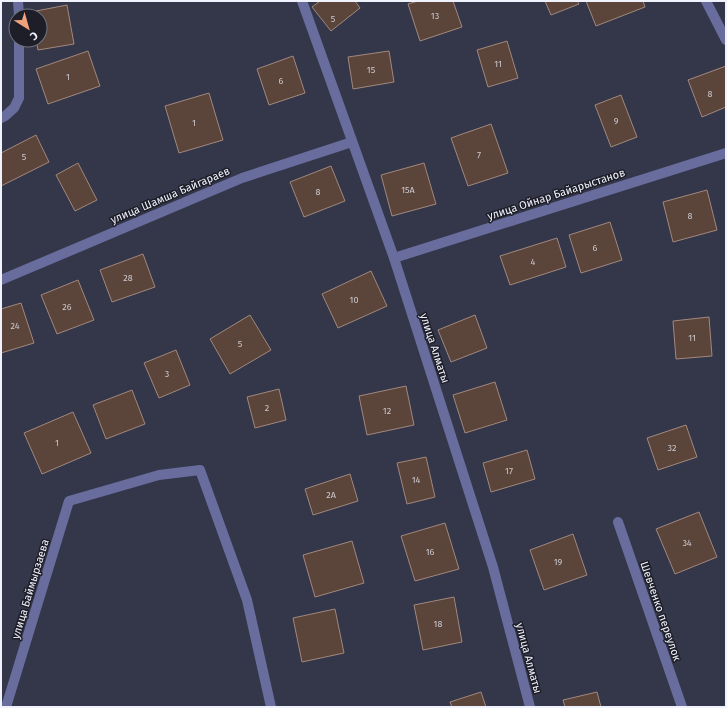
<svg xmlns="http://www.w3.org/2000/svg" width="727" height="708" font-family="'Fira Sans',sans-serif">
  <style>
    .building { fill: #5b453b; stroke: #a1887d }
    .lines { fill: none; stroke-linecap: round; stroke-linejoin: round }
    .minor { stroke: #686d9d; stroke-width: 10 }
    .labels { text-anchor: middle; stroke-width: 3; stroke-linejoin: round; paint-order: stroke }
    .number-label { font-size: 9px; fill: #cbc7cd }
    .street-label { font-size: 11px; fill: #f0f2fe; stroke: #1d1e27 }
  </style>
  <rect width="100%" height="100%" fill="#34364a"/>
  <g class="building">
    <path d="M320,1H355L360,8L331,31L312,7Z"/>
    <path d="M418,1H453L462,27L420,41L408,4Z"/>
    <path d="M545,1H577L579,4L551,15Z"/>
    <path d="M586,1H643L645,7L596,26Z"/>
    <path d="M67,5L74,44L38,50L36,40H40V16H32L31,12Z"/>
    <path d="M507,41L518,78L488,87L477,50Z"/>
    <path d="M88,51L100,86L48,104L36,69Z"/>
    <path d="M389,51L394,82L353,89L348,57Z"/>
    <path d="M293,56L305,93L269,105L257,69Z"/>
    <path d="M726,66V107L702,117L688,80Z"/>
    <path d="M209,93L223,140L179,153L165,106Z"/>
    <path d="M621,95L637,137L611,147L595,105Z"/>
    <path d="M491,124L508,173L468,186L451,138Z"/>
    <path d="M36,135L49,162L1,186V153Z"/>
    <path d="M78,163L97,200L75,211L56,175Z"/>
    <path d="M424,163L436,204L392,216L381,175Z"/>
    <path d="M331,166L345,201L304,217L290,182Z"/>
    <path d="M707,190L717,230L673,242L663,202Z"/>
    <path d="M610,222L622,260L581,273L569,235Z"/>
    <path d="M557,238L566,267L510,285L500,256Z"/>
    <path d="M143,254L155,287L112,302L100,270Z"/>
    <path d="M371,271L387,306L338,328L322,294Z"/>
    <path d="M78,280L94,320L57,334L41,295Z"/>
    <path d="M21,303L34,343L1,353V309Z"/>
    <path d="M250,315L271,350L230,374L210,339Z"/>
    <path d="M475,315L487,348L451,362L438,330Z"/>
    <path d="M709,317L712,356L676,359L673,321Z"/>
    <path d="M176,350L190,385L159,398L144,363Z"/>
    <path d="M495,382L507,420L465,433L453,395Z"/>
    <path d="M406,386L414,425L367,435L359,396Z"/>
    <path d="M279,389L286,420L255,428L247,397Z"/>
    <path d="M132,390L145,424L106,439L93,405Z"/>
    <path d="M73,412L91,453L42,474L24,433Z"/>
    <path d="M686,425L697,457L658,470L647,438Z"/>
    <path d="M527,450L535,479L491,492L483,463Z"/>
    <path d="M426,457L435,497L407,504L397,463Z"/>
    <path d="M350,474L358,501L313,515L305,489Z"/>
    <path d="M699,512L717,557L675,574L656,529Z"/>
    <path d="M445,523L459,569L415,581L401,536Z"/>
    <path d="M573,534L587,575L544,590L530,550Z"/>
    <path d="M352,541L364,583L315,597L303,555Z"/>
    <path d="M454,597L462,642L423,650L414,605Z"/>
    <path d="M335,609L344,653L302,662L293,618Z"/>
    <path d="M481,692L486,707H452L450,702Z"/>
    <path d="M597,692L601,707H565L563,700Z"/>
  </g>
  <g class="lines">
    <g class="minor">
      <path d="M18,1L19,16"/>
      <path d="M302,1L394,258L493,567L530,707"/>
      <path d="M706,1L726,40"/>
      <path d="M1,118L5,116L14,108L19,98V40"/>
      <path d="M394,258L726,153"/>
      <path d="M1,280L242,178L352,142"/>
      <path d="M618,522L682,707"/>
      <path d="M6,707L69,501L159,475L200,470L247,600L271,707"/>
    </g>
  </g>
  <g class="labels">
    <g class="number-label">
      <text x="435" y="19">13</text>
      <text x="333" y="22">5</text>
      <text x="498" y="67">11</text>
      <text x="371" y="73">15</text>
      <text x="68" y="80">1</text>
      <text x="281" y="84">6</text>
      <text x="710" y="97">8</text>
      <text x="616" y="124">9</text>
      <text x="194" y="126">1</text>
      <text x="479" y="158">7</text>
      <text x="24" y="160">5</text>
      <text x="408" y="193">15А</text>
      <text x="318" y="195">8</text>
      <text x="690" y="219">8</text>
      <text x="595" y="251">6</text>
      <text x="533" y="265">4</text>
      <text x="128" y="281">28</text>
      <text x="354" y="303">10</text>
      <text x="67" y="310">26</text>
      <text x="15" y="329">24</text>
      <text x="692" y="341">11</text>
      <text x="240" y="347">5</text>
      <text x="167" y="377">3</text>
      <text x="267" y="411">2</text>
      <text x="387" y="414">12</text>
      <text x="57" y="446">1</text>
      <text x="672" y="451">32</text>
      <text x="509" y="474">17</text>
      <text x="416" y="483">14</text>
      <text x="331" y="498">2А</text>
      <text x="687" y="546">34</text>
      <text x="430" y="555">16</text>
      <text x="558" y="565">19</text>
      <text x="438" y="627">18</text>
    </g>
    <g class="street-label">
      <text transform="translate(556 194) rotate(-18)" y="4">улица Ойнар Байарыстанов</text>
      <text transform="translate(170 195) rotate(-23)" y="4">улица Шамша Байгараев</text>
      <text transform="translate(435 348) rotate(72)" y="4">улица Алматы</text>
      <text transform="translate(30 589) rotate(-73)" y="4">улица Баймырзаева</text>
      <text transform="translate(661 611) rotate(71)" y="4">Шевченко переулок</text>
      <text transform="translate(529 658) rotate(75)" y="4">улица Алматы</text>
    </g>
  </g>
  <rect width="727" height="708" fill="none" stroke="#f0f2fe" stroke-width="4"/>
  <g transform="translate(28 28) rotate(143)"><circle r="19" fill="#1d1e27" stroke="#71737d"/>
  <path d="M0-3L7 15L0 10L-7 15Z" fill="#f1a17b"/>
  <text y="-6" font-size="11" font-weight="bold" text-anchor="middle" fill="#f0f2fe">С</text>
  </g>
</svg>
